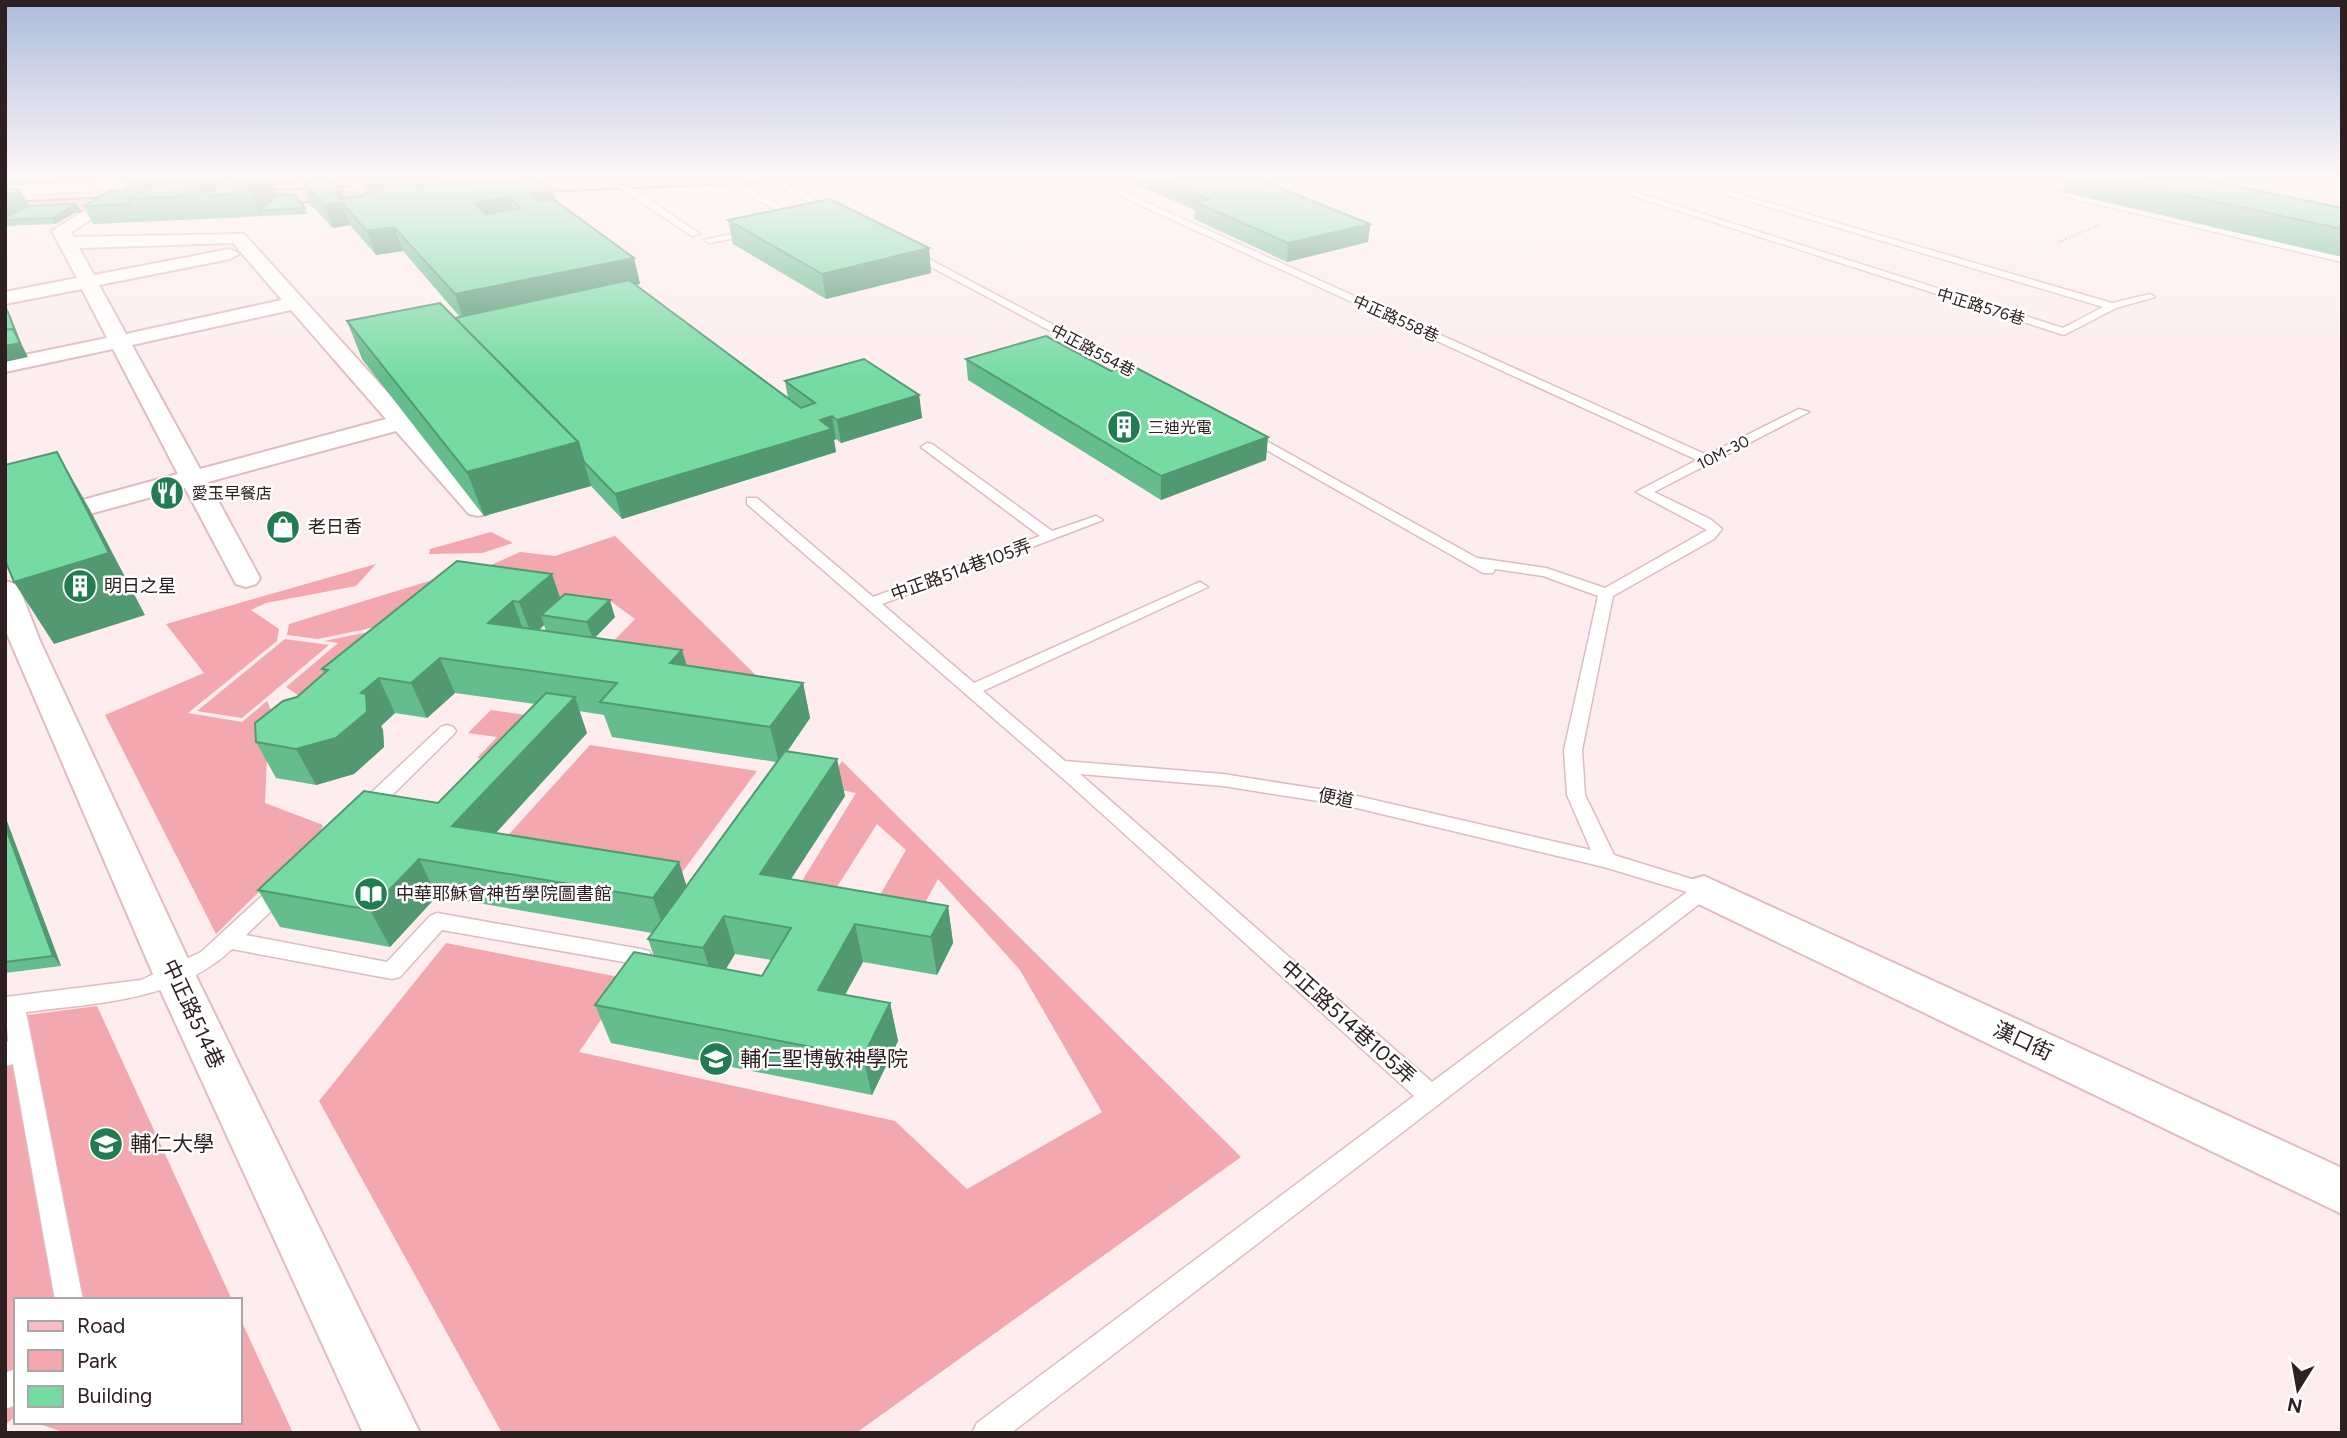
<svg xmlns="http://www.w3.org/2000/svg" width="2347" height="1438" font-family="Figtree,'Noto Sans TC',sans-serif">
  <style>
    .green { fill: #f3a7af }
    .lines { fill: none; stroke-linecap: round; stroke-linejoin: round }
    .service-casing { stroke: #e0bbbf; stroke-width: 3 }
    .minor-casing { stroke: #e0bbbf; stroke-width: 4 }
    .primary-casing { stroke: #af6871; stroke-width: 4 }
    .path { stroke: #a59596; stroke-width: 2.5; stroke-dasharray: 1 2.5; stroke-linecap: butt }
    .service { fill: #fff; fill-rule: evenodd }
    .minor { fill: #fff; fill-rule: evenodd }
    .primary { fill: #f9bcc4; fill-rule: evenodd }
    .wall { fill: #65bc8c; fill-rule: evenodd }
    .shaded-wall { fill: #529972 }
    .building { fill: #75dba3; stroke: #529972; stroke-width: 2; fill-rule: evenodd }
    .labels { text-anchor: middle; stroke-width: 5; stroke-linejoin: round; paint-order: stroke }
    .far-street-label { font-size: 16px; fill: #2e2021; stroke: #fff }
    .far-poi-label { font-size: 16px; fill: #2e2021; stroke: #fff; text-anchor: start }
    .poi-label { font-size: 18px; fill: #2e2021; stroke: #fff; text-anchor: start }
    .street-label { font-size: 18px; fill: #2e2021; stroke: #fff }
    .near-street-label { font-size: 21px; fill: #2e2021; stroke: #fff }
    .near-poi-label { font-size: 21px; fill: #2e2021; stroke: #fff; text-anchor: start }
  </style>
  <rect width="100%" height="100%" fill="#fdedee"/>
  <g class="green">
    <path d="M491,532L513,543L482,553L429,554L430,549Z"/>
    <path d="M615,536L791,710L590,665L635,619L609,600L569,603L491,565L520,552L555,556Z"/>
    <path d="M376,564L356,586L266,603L251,610L279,629L277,641L188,713L242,722L267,701L285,743L267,759L265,803L323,825L309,857L266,885L216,934L105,715L204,673L166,624Z"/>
    <path d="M452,574L405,621L318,639L287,635L289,624Z"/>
    <path d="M398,626L305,700L286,687L338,643L324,641Z"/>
    <path d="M285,639L329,645L242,718L197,711Z"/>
    <path d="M491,710L559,720L517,764L477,758L497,737L468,733Z"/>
    <path d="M590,745L757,771L672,886L490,855Z"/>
    <path d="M842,761L1241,1157L856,1433H502L319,1101L446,943L629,979L579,1052L895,1121L967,1189L1102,1112L1020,970L938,879L910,930L865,921L906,850L877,824L823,909L789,902L856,793L826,787Z"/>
    <path d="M97,1006L232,1300H16V1416L5,1425V1018Z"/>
    <path d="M240,1318L293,1433H65L34,1422H240Z"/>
  </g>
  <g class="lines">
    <g class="service-casing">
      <g id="service">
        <path d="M364,177H373L360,189H354V185Z"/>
        <path d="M731,177L802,219L803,221L796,223L723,178Z"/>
        <path d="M763,177H773L839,213L832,215Z"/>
        <path d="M1079,177H1090L1707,455L1799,409L1809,412L1654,492L1710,519L1722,529L1714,539L1613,596L1582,750L1585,795L1614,855L1711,885L1714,890L1711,895L1011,1433H972L977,1423L1414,1096L1068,783L747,504V498H757L873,597L1040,536L921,447L927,443L932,444L1052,531L1096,516L1103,520L882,604L974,683L1195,584L1200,582L1208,587L983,691L1065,761L1223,774L1344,793L1591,850L1567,795L1564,750L1598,596L1543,576L1495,569L1493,573H1483L1242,436L1248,432L1252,433L1477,558L1546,568L1605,588L1707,530L1636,492L1697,460ZM1080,774L1223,786L1344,805L1604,867L1687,892L1432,1082Z"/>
        <path d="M1574,177H1586L2063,328L2103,307L1668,177H1680L2112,303L2150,294L2155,297L2116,308L2064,335Z"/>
        <path d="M1981,177H1995L2342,256V262Z"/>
        <path d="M617,179L620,180L700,234L692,236L614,184Z"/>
        <path d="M754,229L757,230V234L709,243L704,240Z"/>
        <path d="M910,249L1148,375L1150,377L1140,379L907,254L905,252Z"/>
        <path d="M447,725L453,727L456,731L453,735L371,816H357L354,811L357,806L441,727Z"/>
        <path d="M283,881L290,883L293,888L290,893L246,935L387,962L430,916L437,913L641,949L649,951L652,957L649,963L641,965L442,930L400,977L392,979L232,949C178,1001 97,1003 26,1012L83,1300H55L13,1064L5,1066V1044L8,1041L5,997L141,980L201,952L276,883Z"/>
        <path d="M16,1369V1405L5,1409V1373Z"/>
      </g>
    </g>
    <g class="minor-casing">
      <g id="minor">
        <path d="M131,177H182L174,182L91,191L5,196V186Z"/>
        <path d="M101,200L107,201L109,205L107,209L71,232L73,237L244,234L487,502L491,508L487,514L478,516L469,514L396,431L208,482L260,578L256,584L246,587L236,584L185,488L5,537V521L178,474L113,349L5,372V359L107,338L82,289L5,304V292L77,278L52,231ZM233,243L282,300L126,334L99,285L230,259L239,254L230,249L94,275L79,248ZM291,310L386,419L200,469L132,345Z"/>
        <path d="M5,581L15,584L20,590L40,641L195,974L420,1433H363L153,974L10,641L5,629Z"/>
        <path d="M1704,876L2342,1168V1214L1690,900L1685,890L1690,880Z"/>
      </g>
    </g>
    <g class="primary-casing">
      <g id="primary">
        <path d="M488,177H529L533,180L765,177L756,182L497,193L488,188L428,190L419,196L242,204L233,198L242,192L383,186L392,180Z"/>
        <path d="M136,197L143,199L146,203L143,207L5,215V203Z"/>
      </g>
    </g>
    <g class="path">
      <path d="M814,178L839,177"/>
      <path d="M2059,242L2101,224"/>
    </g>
    <use href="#service" class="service"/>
    <use href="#minor" class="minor"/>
    <use href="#primary" class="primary"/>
  </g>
  <g class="wall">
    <path d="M5,177H98L89,182L5,186Z"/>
    <path d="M121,177H302L292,185L274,186L278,195L305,208L308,214L93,224L84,206L127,190Z"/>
    <path d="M304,177H423L421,179L333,183L342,191L344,198L553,189L557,202L634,258L640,284L635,285L788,398L785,381L919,395L922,418L841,443L836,439L834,440L836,452L622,519L591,486L484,516L362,359L347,321L455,318L460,317L403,251L376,255L350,225L333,228L311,205L302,182L305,181Z"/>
    <path d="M1118,177H1253L1370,224L1368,242L1287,262L1194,219L1195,210Z"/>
    <path d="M2068,177H2193L2342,208V257L2062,192Z"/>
    <path d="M5,189H20L28,206L80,210L55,224L5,226Z"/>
    <path d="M728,220L929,248L931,273L826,299L733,244Z"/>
    <path d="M966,359L1111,371L1266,460L1161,500L968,380Z"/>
    <path d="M552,574L560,598L615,617L594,638L682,650L687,666L803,683L810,718L787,752L845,796L791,879L948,906L953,943L937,975L863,962L845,995L890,1003L898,1041L872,1095L611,1043L595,1005L654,956L648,939L652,933L437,896L390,947L280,927L258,890L438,803L535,704L455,693L427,718L395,713L381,726L383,730L384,747L354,774L316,785L276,778L256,742L297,697L324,674L322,669ZM544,625L546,631L539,630ZM579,711L604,715L612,737L776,762L686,886L679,862L496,833L587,733ZM735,954L772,960L762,976L726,969Z"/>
    <path d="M5,816L61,966L5,973Z"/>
  </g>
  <g class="shaded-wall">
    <path d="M87,177H98L89,182Z"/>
    <path d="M150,177H167L157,191Z"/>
    <path d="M205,177H224L231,194L204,196L214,219L200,186Z"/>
    <path d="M258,177H270L280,201L259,211L262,217L248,184Z"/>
    <path d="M289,177H302L292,185Z"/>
    <path d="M20,189L32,212L5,220V194Z"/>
    <path d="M553,189L560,212L537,218L531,194Z"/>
    <path d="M342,191L349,211L341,202L350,225L333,228L324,205L335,192Z"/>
    <path d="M509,197L516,220L483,226L475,203Z"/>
    <path d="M77,204L80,210L55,224L52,218Z"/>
    <path d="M1370,224L1368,242L1287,262L1288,243Z"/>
    <path d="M394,227L403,251L376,255L367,231Z"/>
    <path d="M929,248L931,273L826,299L822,274Z"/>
    <path d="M634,258L640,284L464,321L455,294Z"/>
    <path d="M5,306L11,317L21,343L28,357L5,362Z"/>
    <path d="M919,395L922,418L841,443L837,420Z"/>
    <path d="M832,416L836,439L834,440L836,452L622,519L615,494Z"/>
    <path d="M1268,437L1266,460L1161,500V476Z"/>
    <path d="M578,442L591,486L484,516L467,472Z"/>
    <path d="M57,452L90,510L145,615L54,644L14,582Z"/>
    <path d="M552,574L563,607L541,615L544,625L532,636L519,602Z"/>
    <path d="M610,600L615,617L593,640L587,622Z"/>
    <path d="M513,601L525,635L488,623Z"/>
    <path d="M682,650L692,685L670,663Z"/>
    <path d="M440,658L455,693L427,718L411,683Z"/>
    <path d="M379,678L395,713L381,726L383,730L384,747L354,774L316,785L296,749Z"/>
    <path d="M803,683L810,718L779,763L770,727Z"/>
    <path d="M575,697L587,733L469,862L452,826Z"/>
    <path d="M837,759L845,796L770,911L760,874Z"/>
    <path d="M5,816L61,966L53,956L5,826Z"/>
    <path d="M419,859L437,896L390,947L370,910Z"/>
    <path d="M679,862L691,900L666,935L653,898Z"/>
    <path d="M948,906L953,943L937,975L931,937Z"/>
    <path d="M724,916L735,954L715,986L703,948Z"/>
    <path d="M855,924L863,962L827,1027L818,990Z"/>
    <path d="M890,1003L898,1041L872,1095L863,1057Z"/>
  </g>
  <g class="building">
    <path d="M5,177H82L5,180Z"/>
    <path d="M166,177H184L182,178L184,182L156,183Z"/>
    <path d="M200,177H214L200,186L185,187Z"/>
    <path d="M242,177H258L248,184L231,185Z"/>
    <path d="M1157,177H1253L1370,224L1288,243L1195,202L1209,199Z"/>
    <path d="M2103,177H2193L2342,208V229Z"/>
    <path d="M328,178L342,191L335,192L339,199L365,195L373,187L541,180L553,189L531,194L540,201L553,199L634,258L455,294L394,227L367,231L341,202L324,205L302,182ZM509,197L521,208L486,214L475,203Z"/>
    <path d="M226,180H238L231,185L235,194L204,196Z"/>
    <path d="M192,182L185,187L189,196L128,199L152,184Z"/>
    <path d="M5,189H20L5,196Z"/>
    <path d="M143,189L128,199L131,204L84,206L109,191Z"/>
    <path d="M278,195H294L305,208L259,211Z"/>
    <path d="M830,199L929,248L822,274L728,220Z"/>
    <path d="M77,204L52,218L5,220V218L28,206Z"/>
    <path d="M629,280L801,408L815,403L785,381L864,359L919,395L837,420L832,416L820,420L832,429L615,494L584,462L578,442L455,318Z"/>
    <path d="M440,303L578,442L467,472L347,321Z"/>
    <path d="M5,310H7L17,336L13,329L5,330Z"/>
    <path d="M13,329L20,343L5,346V330Z"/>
    <path d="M1046,336L1111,371L1131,365L1268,437L1161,476L966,359Z"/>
    <path d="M57,452L109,553L14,582L5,560V465Z"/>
    <path d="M457,561L552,574L519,602L513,601L488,623L682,650L670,663L803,683L770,727L600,702L617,683L440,658L411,683L379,678L361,693L366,694L367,712L336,738L296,749L256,742L255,723L283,701L297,697L328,670L322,669Z"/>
    <path d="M565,594L610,600L587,622L541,615Z"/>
    <path d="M546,693L575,697L452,826L679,862L653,898L419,859L370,910L258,890L364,791L438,803Z"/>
    <path d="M785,751L837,759L760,874L948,906L931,937L855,924L818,990L890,1003L863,1057L595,1005L634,952L762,976L791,928L724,916L703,948L648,939Z"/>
    <path d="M5,826L53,956L5,962Z"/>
  </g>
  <linearGradient id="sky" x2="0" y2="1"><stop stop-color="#acbcdc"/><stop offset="0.47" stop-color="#fef7f7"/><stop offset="1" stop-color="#fef7f7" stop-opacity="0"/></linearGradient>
  <rect width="2347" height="378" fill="url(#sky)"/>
  <defs>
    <g id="building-disc" transform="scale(1.75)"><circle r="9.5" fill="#227c52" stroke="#fff"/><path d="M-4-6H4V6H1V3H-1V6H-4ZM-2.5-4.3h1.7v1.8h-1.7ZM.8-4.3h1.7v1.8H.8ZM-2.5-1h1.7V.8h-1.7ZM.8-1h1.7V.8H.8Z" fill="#fff"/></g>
    <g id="restaurant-disc" transform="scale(1.75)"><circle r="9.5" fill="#227c52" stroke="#fff"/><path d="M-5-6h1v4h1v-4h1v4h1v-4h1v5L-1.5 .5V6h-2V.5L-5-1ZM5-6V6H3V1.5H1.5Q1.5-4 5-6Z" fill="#fff"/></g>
    <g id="shop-disc" transform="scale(1.75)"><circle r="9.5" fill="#227c52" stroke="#fff"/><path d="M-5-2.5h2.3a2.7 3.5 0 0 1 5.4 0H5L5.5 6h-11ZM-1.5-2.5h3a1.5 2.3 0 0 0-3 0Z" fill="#fff"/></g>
    <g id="library-disc" transform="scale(1.75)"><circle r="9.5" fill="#227c52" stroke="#fff"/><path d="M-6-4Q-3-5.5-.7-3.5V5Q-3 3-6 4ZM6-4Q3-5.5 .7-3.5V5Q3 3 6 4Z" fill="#fff"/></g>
    <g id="university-disc" transform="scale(1.75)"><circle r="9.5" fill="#227c52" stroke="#fff"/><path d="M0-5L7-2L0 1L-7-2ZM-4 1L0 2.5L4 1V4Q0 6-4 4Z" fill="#fff"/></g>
  </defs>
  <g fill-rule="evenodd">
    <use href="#building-disc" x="1124" y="427"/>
    <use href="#restaurant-disc" x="167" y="493"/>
    <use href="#shop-disc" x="283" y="527"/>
    <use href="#building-disc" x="80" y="586"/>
    <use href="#library-disc" x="371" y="894"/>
    <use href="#university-disc" x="716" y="1059"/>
    <use href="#university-disc" x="106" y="1144"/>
  </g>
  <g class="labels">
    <g class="far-street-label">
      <text transform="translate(1981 306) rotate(17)" y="6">中正路576巷</text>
      <text transform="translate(1396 318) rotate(24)" y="6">中正路558巷</text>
      <text transform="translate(1093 350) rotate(28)" y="6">中正路554巷</text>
      <text transform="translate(1723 452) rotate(-27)" y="6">10M-30</text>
    </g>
    <g class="far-poi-label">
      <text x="1148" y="433">三迪光電</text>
      <text x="192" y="499">愛玉早餐店</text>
    </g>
    <g class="poi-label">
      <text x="308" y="533">老日香</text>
      <text x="104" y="592">明日之星</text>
      <text x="396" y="900">中華耶穌會神哲學院圖書館</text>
    </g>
    <g class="street-label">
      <text transform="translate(961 570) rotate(-20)" y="6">中正路514巷105弄</text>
      <text transform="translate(1336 798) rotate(11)" y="6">便道</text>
    </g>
    <g class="near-street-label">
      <text transform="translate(193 1014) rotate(65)" y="7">中正路514巷</text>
      <text transform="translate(1348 1022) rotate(42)" y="7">中正路514巷105弄</text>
      <text transform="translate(2023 1041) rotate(25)" y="7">漢口街</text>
    </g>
    <g class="near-poi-label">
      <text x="740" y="1066">輔仁聖博敏神學院</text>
      <text x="130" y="1151">輔仁大學</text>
    </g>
  </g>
  <rect width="2347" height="1438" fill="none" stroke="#2e2021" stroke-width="14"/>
  <rect x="14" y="1298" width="228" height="126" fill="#ffffff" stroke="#aba6a6" stroke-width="2"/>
  <rect x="28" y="1321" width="35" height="10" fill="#f9bcc4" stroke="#aba6a6" stroke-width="2"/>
  <text x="77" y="1333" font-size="21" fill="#2e2021">Road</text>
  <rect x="28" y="1350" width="35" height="21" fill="#f3a7af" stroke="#aba6a6" stroke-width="2"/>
  <text x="77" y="1368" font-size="21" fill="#2e2021">Park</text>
  <rect x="28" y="1386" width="35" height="21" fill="#75dba3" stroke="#aba6a6" stroke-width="2"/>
  <text x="77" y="1403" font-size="21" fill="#2e2021">Building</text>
  <g transform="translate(2298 1389) rotate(191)" stroke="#ffffff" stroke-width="5" paint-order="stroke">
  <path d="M0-5L12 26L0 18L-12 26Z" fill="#2e2021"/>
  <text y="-10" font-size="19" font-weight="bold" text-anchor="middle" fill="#2e2021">N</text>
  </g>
</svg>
